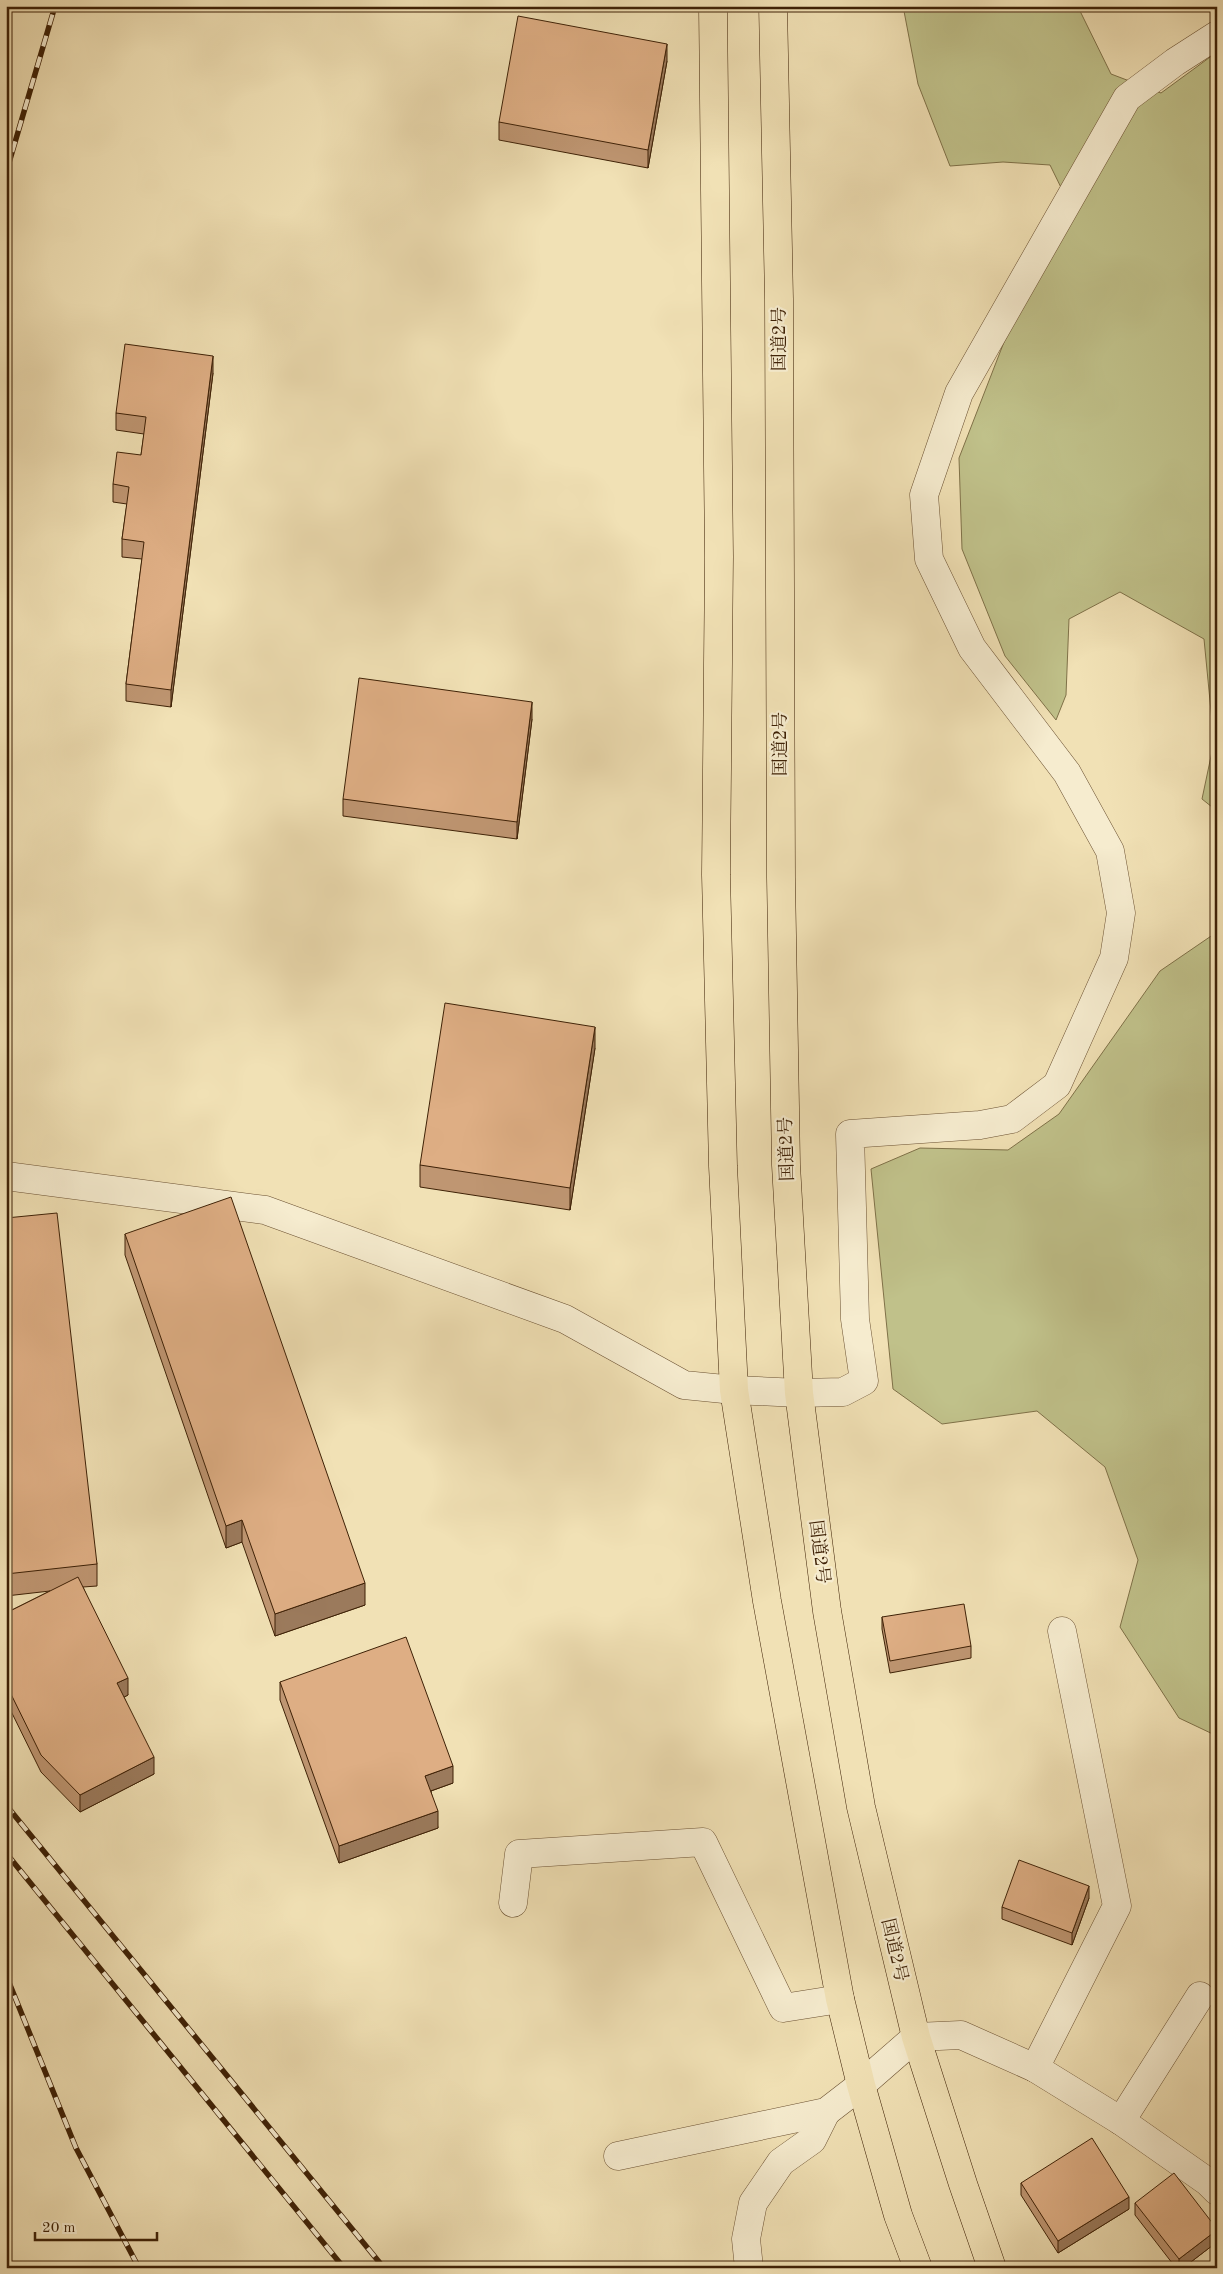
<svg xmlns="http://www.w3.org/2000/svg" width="1223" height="2274" font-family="'Old Standard TT','Noto Serif JP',serif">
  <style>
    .green { fill: #c0c18a; stroke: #7f7148 }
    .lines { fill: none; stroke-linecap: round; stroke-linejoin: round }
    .minor-casing { stroke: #6b5132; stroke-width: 29 }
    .trunk-casing { stroke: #3e2106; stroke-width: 29 }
    .minor { stroke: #f6eccf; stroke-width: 28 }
    .trunk { stroke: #f1e1b5; stroke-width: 28 }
    .rail-casing { stroke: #3e2106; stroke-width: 5.5 }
    .rail { stroke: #f6eccf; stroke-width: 4; stroke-dasharray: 11; stroke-linecap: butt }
    .wall { fill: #bf9672; stroke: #3e2106 }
    .shaded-wall { fill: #9b7a5c; stroke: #3e2106 }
    .building { fill: #deae84; stroke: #3e2106 }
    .labels { text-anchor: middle; stroke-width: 4.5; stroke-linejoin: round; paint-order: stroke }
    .street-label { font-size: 18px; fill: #3e2106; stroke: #f6eccf }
  </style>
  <rect width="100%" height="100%" fill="#f1e1b5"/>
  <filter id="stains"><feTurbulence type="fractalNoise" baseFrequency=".004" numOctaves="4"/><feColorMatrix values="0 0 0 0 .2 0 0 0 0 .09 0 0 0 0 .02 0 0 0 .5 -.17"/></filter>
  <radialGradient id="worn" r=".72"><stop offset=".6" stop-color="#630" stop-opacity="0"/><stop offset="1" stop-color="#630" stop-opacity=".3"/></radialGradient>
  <g class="green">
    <path d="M903,6H1081L1080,11L1111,74L1161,93L1217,52V811L1202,799L1214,742L1204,639L1120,592L1069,619L1066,695L1056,720L1005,656L962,549L959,458L1011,324L1075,216L1050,165L1003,162L950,166L918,84Z"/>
    <path d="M1217,932V1736L1179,1718L1120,1627L1138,1560L1105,1467L1037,1411L942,1424L893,1389L871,1169L920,1148L1008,1150L1059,1114L1160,971Z"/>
  </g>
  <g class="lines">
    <g class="minor-casing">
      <g id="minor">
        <path d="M6,1176L265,1210L565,1319L684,1385L734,1390L799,1393L843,1392L864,1381L855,1319L850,1134L980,1125L1012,1119L1057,1085L1114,958L1121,913L1110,851L1067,773L972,648L929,559L924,495L959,393L1127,98L1175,62L1217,35"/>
        <path d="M513,1903L519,1854L703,1842L783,2008L840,1999"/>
        <path d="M1035,2068L1117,1906L1062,1631"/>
        <path d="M1121,2121L1200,1996"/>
        <path d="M618,2156L826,2112L861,2085L916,2037L961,2035L1035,2068L1121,2121L1208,2182L1217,2191"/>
        <path d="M749,2268L746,2239L753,2203L781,2162L812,2140L826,2112"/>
      </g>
    </g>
    <g class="trunk-casing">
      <g id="trunk">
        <path d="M713,6L719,557L716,875L723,1166L734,1390L767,1601L840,1999L861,2085L898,2215L918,2268"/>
        <path d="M773,6L779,299L781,878L786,1165L799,1393L827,1611L861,1807L916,2037L963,2184L992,2268"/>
      </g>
    </g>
    <use href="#minor" class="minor"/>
    <use href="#trunk" class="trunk"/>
    <g class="rail-casing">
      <g id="rail">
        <path d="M6,173L55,6"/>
        <path d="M6,1805L384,2268"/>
        <path d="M6,1853L344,2268"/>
        <path d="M6,1975L76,2148L139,2268"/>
      </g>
    </g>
    <use href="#rail" class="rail"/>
  </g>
  <g class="wall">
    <path d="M667,61L648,168L499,140V122Z"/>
    <path d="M213,373L171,707L126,701V684L142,559L122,557V539L127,504L113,502V484L141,455L144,434L116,430V413Z"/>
    <path d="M532,719L517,839L343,816V799Z"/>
    <path d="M595,1048L570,1210L420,1187V1165Z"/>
    <path d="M6,1218L97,1564V1586L83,1587L128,1695L124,1697L154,1774L80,1812L41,1772L6,1701V1613L50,1591L6,1596Z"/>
    <path d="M125,1234L365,1605L275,1636L242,1542L226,1548L125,1255Z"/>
    <path d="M882,1617L971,1646V1658L890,1673L882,1629Z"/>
    <path d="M280,1682L453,1783L431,1791L438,1828L339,1863L280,1700Z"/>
    <path d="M1089,1898L1072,1945L1002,1919V1907Z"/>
    <path d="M1021,2183L1129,2209L1058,2253L1021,2195Z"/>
    <path d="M1135,2203L1217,2229V2242L1183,2268H1176L1135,2215Z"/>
  </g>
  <g class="shaded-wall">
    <path d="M667,44V61L648,168V150Z"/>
    <path d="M213,356V373L171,707V690Z"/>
    <path d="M532,702V719L517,839V822Z"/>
    <path d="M595,1027V1048L570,1210V1188Z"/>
    <path d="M242,1520V1542L226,1548V1526Z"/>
    <path d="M365,1583V1605L275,1636V1614Z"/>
    <path d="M128,1678V1695L117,1701V1683Z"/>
    <path d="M154,1757V1774L80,1812V1795Z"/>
    <path d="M453,1766V1783L425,1793V1776Z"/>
    <path d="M438,1811V1828L339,1863V1846Z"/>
    <path d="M1089,1886V1898L1072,1945V1933Z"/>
    <path d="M1129,2197V2209L1058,2253V2241Z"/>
    <path d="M1217,2230V2242L1183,2268H1179V2259Z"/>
  </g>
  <g class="building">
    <path d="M518,16L667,44L648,150L499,122Z"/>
    <path d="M125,344L213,356L171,690L126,684L144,542L122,539L129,487L113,484L117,452L141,455L146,417L116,413Z"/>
    <path d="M359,678L532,702L517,822L343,799Z"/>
    <path d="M445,1003L595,1027L570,1188L420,1165Z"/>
    <path d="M231,1197L365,1583L275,1614L242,1520L226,1526L125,1234Z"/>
    <path d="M57,1213L97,1564L6,1574V1218Z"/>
    <path d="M78,1577L128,1678L117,1683L154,1757L80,1795L41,1755L6,1684V1613Z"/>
    <path d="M964,1604L971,1646L890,1661L882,1617Z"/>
    <path d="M406,1637L453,1766L425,1776L438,1811L339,1846L280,1682Z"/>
    <path d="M1019,1860L1089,1886L1072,1933L1002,1907Z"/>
    <path d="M1092,2138L1129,2197L1058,2241L1021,2183Z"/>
    <path d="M1174,2173L1217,2229V2230L1179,2259L1135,2203Z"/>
  </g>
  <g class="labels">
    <g class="street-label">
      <text transform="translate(779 339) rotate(-90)" y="6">国道2号</text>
      <text transform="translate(780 744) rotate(-90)" y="6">国道2号</text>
      <text transform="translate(786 1149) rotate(-92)" y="6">国道2号</text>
      <text transform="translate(820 1552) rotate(83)" y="6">国道2号</text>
      <text transform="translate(895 1950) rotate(77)" y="6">国道2号</text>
    </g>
  </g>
  <rect width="1223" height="2274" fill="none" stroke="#f1e1b5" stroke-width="25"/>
  <rect x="8" y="8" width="1208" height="2259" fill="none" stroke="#3e2106" stroke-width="2.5"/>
  <rect x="12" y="12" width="1198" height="2249" fill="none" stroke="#3e2106"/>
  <path d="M35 2232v8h122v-8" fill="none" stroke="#3e2106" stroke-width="2.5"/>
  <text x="42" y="2232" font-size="15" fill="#3e2106" stroke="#f6eccf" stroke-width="4" paint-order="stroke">20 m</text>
  <rect width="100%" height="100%" filter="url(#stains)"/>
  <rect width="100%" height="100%" fill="url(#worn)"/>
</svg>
